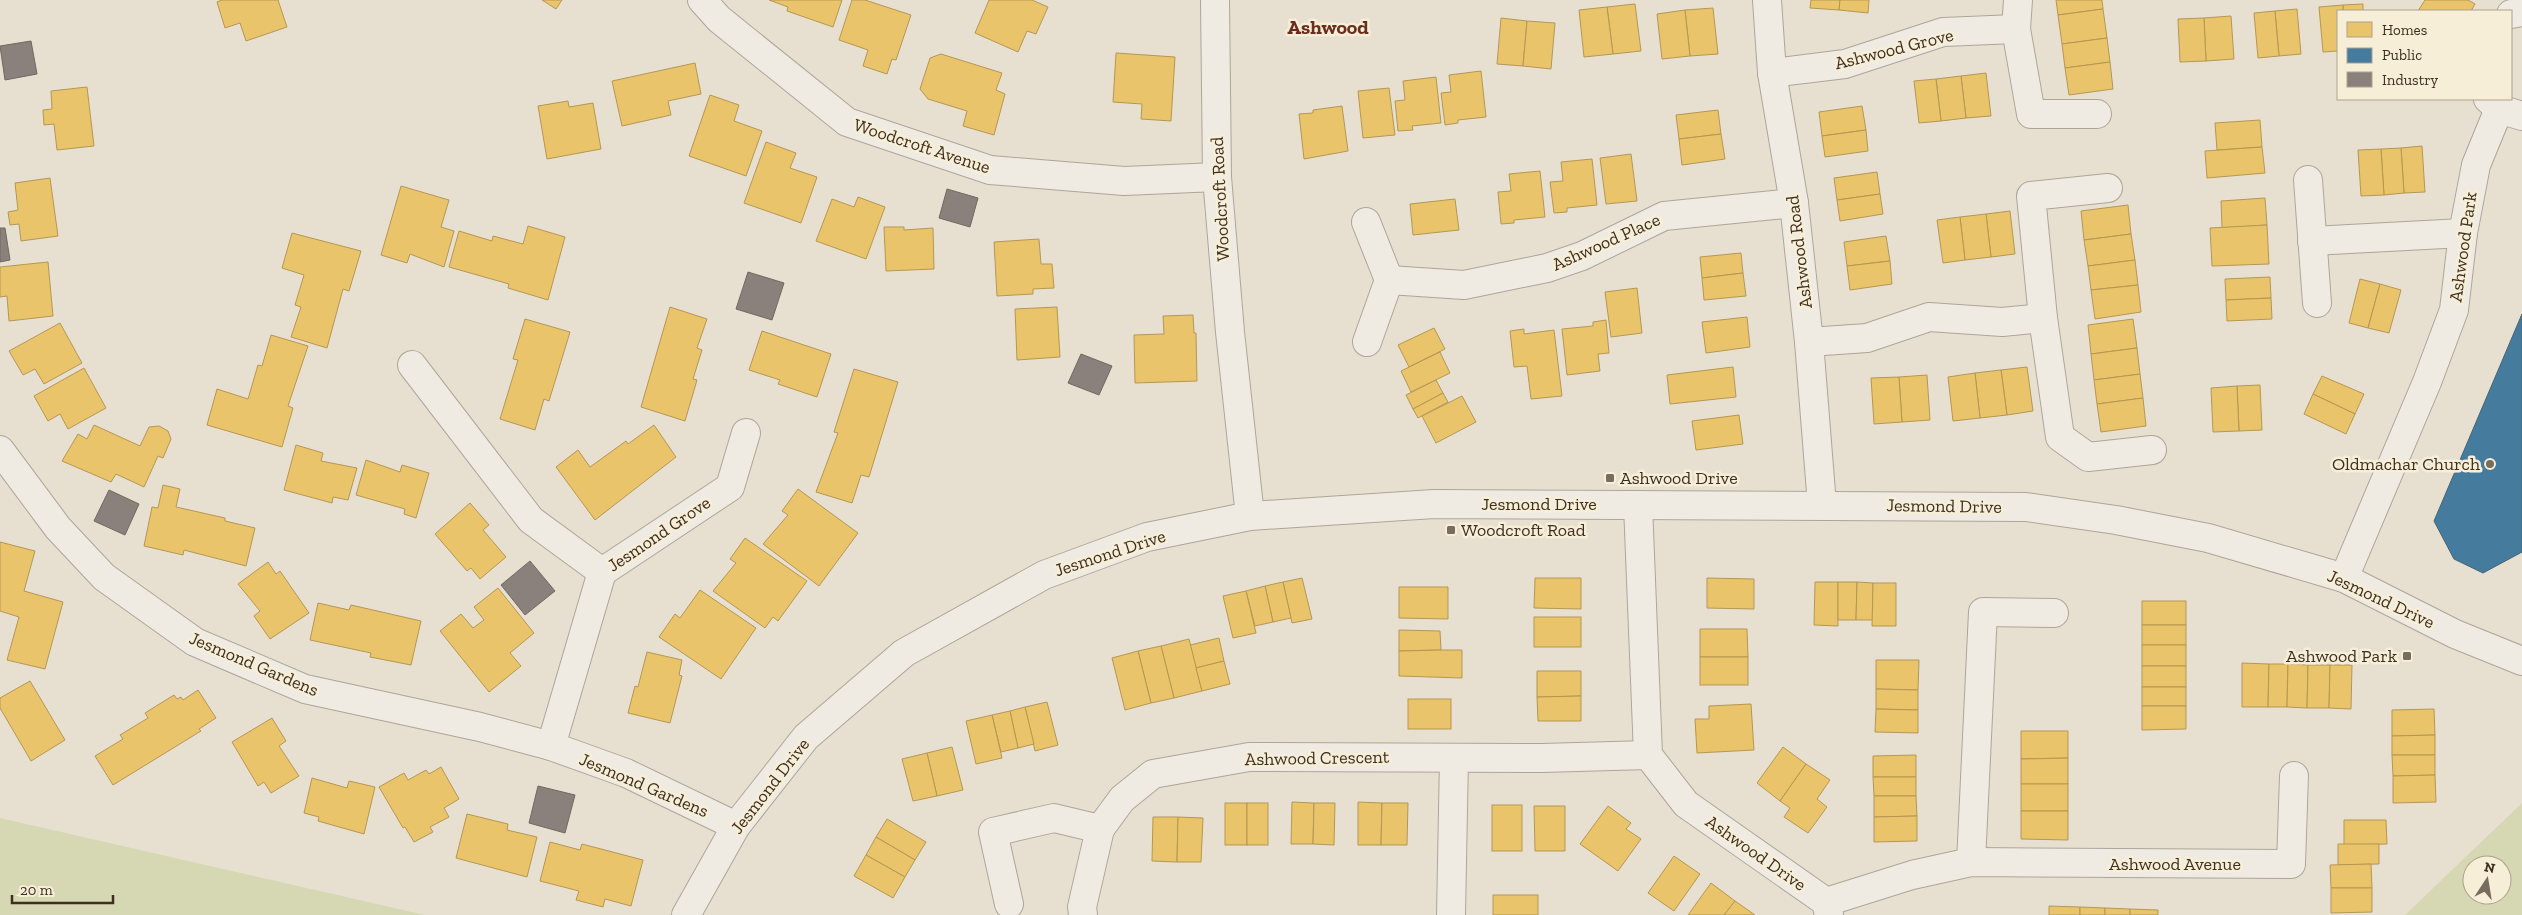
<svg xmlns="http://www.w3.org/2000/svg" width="2522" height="915" font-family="'Zilla Slab',serif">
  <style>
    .green { fill: #d6d7b3; fill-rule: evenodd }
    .homes { fill: #e9c46a; stroke: #b59754 }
    .public { fill: #457b9d; stroke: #436478 }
    .industry { fill: #8a817c; stroke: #736860 }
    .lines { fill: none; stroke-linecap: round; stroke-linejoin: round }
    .minor-casing { stroke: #ada599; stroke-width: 30 }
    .minor { stroke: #efebe3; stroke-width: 28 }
    .poi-dot { fill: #786c5e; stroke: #f7eed8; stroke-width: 2 }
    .labels { text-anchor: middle; stroke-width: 5; stroke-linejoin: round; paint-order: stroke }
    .street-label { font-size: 18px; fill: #3d2e20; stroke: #f7eed8 }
    .poi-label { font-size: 18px; fill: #3d2e20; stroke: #f7eed8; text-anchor: end }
    .quarter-label { font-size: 20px; font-weight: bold; fill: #6b2e1e; stroke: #f7eed8 }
  </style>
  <rect width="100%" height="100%" fill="#e7e0d1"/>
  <g class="green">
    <path d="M2522,803V915H2405ZM2472,865H2502V895H2472Z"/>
    <path d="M0,818L425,915H0Z"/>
  </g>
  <g class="homes">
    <path d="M222,0H278L287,27L246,41L240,23L225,28L217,2Z"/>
    <path d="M542,0H562L556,9Z"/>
    <path d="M769,0H842L833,27L787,11L788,7Z"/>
    <path d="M852,0H865L911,15L896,60L892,59L887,74L863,66L868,50L839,40Z"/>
    <path d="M989,0H1032L1048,7L1036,34L1027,31L1018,52L975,33Z"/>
    <path d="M1811,0H1840L1839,10L1810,8Z"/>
    <path d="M1840,0H1869L1868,13L1839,10Z"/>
    <path d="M2056,0H2102L2103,9L2058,15Z"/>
    <path d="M2425,0H2468L2475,4L2471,11H2418Z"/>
    <path d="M1635,4L1641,51L1613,54L1607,7Z"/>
    <path d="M2363,4V11H2343V5Z"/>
    <path d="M2343,5V11H2338V51L2323,52L2319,7Z"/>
    <path d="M1607,7L1613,54L1584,57L1579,10Z"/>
    <path d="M1713,8L1718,54L1690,56L1685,10Z"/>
    <path d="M2103,9L2107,38L2062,44L2058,15Z"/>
    <path d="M2297,9L2301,54L2279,56L2275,11Z"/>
    <path d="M1685,10L1690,56L1662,59L1657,14Z"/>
    <path d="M2275,11L2279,56L2258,58L2254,13Z"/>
    <path d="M2231,16L2234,59L2206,61L2204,18Z"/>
    <path d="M1501,18L1527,21L1523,66L1497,64Z"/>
    <path d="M2204,18L2206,61L2180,62L2178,19Z"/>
    <path d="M1527,21L1555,23L1551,69L1523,66Z"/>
    <path d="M2107,38L2110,62L2065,68L2062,44Z"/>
    <path d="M1116,53L1175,57L1171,121L1141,119L1142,104L1113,102Z"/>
    <path d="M941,54L1002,73L996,90L1005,94L994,135L963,126L967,111L928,99L920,89L930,58Z"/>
    <path d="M2110,62L2113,89L2069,95L2065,68Z"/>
    <path d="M695,63L701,94L668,101L671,115L622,126L612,81Z"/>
    <path d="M1481,71L1486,117L1458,120V123L1445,125L1441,93L1451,92L1449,75Z"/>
    <path d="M1986,73L1991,116L1966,118L1961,76Z"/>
    <path d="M1961,76L1966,118L1941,121L1936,79Z"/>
    <path d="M1436,77L1441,123L1412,126L1413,130L1398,131L1395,101L1405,100L1403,81Z"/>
    <path d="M1936,79L1941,121L1919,123L1914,81Z"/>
    <path d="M87,87L94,146L57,150L54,124L44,125L43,110L52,109L51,91Z"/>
    <path d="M1389,88L1395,135L1363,138L1358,91Z"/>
    <path d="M710,95L739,105L734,121L762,131L746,176L689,156Z"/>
    <path d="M568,101L569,107L593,103L601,149L547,159L538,106Z"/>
    <path d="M1342,106L1348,151L1304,159L1299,114L1313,113V110Z"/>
    <path d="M1862,106L1866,130L1822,136L1819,112Z"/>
    <path d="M1718,110L1721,134L1679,139L1676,115Z"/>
    <path d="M2260,120L2262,147L2217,150L2215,123Z"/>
    <path d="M1866,130L1868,151L1825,157L1822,136Z"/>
    <path d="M1721,134L1725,159L1682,165L1679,139Z"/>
    <path d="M766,142L796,153L790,168L817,177L801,223L744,203Z"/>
    <path d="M2422,146L2425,192L2404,193L2401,148Z"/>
    <path d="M2262,147L2265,173L2207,178L2205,151Z"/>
    <path d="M2401,148L2404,193L2384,195L2381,149Z"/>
    <path d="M2381,149L2384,195L2361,196L2358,150Z"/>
    <path d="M1631,154L1637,201L1606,204L1600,158Z"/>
    <path d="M1592,159L1597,205L1567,208V212L1554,213L1550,182L1563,181L1561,162Z"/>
    <path d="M1540,171L1545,217L1514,220V223L1501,224L1498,192L1511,191L1509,174Z"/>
    <path d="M1877,172L1880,194L1837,200L1834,178Z"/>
    <path d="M50,178L58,236L21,241L19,224L10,225L8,212L18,210L15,183Z"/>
    <path d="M401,186L449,200L441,227L454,231L444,267L410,254L407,263L381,255Z"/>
    <path d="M1880,194L1883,214L1840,221L1837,200Z"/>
    <path d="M858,197L885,207L866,259L816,241L832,199L854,207Z"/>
    <path d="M2265,198L2267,225L2222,228L2221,201Z"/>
    <path d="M1455,199L1459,230L1413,235L1410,204Z"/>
    <path d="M2128,205L2131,234L2084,240L2081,211Z"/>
    <path d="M2010,211L2015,254L1991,257L1986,214Z"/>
    <path d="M1986,214L1991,257L1965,260L1960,217Z"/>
    <path d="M1960,217L1965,260L1943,263L1937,220Z"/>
    <path d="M2267,225L2269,264L2212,266L2210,228Z"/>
    <path d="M528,226L565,237L548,300L508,288L509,284L449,267L459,231L492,241L493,236L523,244Z"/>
    <path d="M884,227H904V230L933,228L934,269L886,271Z"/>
    <path d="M292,233L361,251L349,291L343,289L327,348L291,337L301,307L295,305L304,275L282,268Z"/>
    <path d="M2131,234L2135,260L2088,266L2084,240Z"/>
    <path d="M1886,236L1890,261L1847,266L1844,242Z"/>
    <path d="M1039,239L1041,264H1052L1054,288L1033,289V294L997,296L994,242Z"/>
    <path d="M1741,253L1743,273L1702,278L1700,257Z"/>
    <path d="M2135,260L2138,285L2091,290L2088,266Z"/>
    <path d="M1890,261L1892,284L1850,290L1847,266Z"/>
    <path d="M48,262L53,316L9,321L7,296L0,297V267Z"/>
    <path d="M1743,273L1746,296L1704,300L1702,278Z"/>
    <path d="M2270,277L2271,298L2226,300L2225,279Z"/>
    <path d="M2360,279L2380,284L2368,328L2349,323Z"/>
    <path d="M2380,284L2401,290L2389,333L2368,328Z"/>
    <path d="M2138,285L2141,312L2095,319L2091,290Z"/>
    <path d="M1637,288L1642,333L1611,337L1605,292Z"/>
    <path d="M2271,298L2272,319L2227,321L2226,300Z"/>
    <path d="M670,307L707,319L697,348L702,350L693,379L697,380L685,421L641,407Z"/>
    <path d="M1057,307L1060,357L1017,360L1015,309Z"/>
    <path d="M1193,315L1194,333H1196L1197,381L1135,383L1134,335L1164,334L1163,316Z"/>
    <path d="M1747,317L1750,347L1706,353L1702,322Z"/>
    <path d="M525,319L570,332L549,401L544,399L535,430L500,419L518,360L513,359Z"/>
    <path d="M2133,319L2137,348L2091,354L2088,325Z"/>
    <path d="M1606,320L1609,353L1598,354L1600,371L1567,375L1562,329L1593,326V322Z"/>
    <path d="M60,323L82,363L44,384L35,369L23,375L9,351Z"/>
    <path d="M1434,328L1445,349L1409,367L1398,345Z"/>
    <path d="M1524,329V334L1554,330L1562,396L1531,399L1527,366L1514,367L1510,331Z"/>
    <path d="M762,331L831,354L817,397L778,384L780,380L749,370Z"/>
    <path d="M271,335L308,346L288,406L293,408L282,447L207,425L217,389L248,399L258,365L262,366Z"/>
    <path d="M2137,348L2140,374L2094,380L2091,354Z"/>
    <path d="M1440,352L1450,373L1411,392L1401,371Z"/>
    <path d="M1733,367L1736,397L1670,404L1667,375Z"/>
    <path d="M2027,367L2033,411L2007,415L2001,370Z"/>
    <path d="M84,368L106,408L68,429L60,414L48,421L34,396Z"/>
    <path d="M854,369L898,382L869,477L861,475L852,503L816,492L838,433L834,432Z"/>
    <path d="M2001,370L2007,415L1980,418L1975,373Z"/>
    <path d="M1975,373L1980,418L1953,421L1948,377Z"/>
    <path d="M2140,374L2143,398L2097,404L2094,380Z"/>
    <path d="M1927,375L1930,420L1902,422L1899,377Z"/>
    <path d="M2322,376L2364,394L2355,414L2313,394Z"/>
    <path d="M1899,377L1902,422L1874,424L1871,378Z"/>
    <path d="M1436,380L1443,393L1413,409L1406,395Z"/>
    <path d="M2260,385L2262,430L2239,431L2237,386Z"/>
    <path d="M2237,386L2239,431L2213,432L2211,388Z"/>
    <path d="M1443,393L1448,402L1418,418L1413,409Z"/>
    <path d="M2313,394L2355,414L2346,434L2304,414Z"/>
    <path d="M1462,396L1476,422L1436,443L1422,416Z"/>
    <path d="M2143,398L2146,426L2101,432L2097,404Z"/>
    <path d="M1739,415L1743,444L1696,450L1692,421Z"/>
    <path d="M94,425L140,446L149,427L159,426L168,431L171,439L163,458L158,456L144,487L116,474L111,482L62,461L78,434L87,439Z"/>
    <path d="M654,425L676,457L595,520L556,467L578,450L590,467L626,441L628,444Z"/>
    <path d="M296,445L323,453L321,461L357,468L348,500L333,497L332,503L284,490Z"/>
    <path d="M366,460L400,472L402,465L429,473L416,518L404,514L405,509L356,495Z"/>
    <path d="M163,485L180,489L176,507L225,518V521L255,528L246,566L184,550L183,555L144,546L152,507L158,508Z"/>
    <path d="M798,489L858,533L819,586L763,544L788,515L782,511Z"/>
    <path d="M470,503L489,525L483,530L506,557L480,579L471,568L467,571L435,534Z"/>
    <path d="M745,538L807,581L778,621L773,617L765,628L713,591L736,563L730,559Z"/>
    <path d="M0,542L35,551L24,591L63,602L45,669L7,660L19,617L0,611Z"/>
    <path d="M268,562L276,574L280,571L309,613L270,639L254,616L260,611L238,584Z"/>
    <path d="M1302,578L1312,619L1292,623L1283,582Z"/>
    <path d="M1535,578H1581V609L1534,608Z"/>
    <path d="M1707,578L1754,579V609L1707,608Z"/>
    <path d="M1283,582L1291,618L1273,622L1265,586Z"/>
    <path d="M1815,582H1838V626L1814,625Z"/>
    <path d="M1838,582H1857L1856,620H1838Z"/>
    <path d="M1857,582L1873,583V620H1856Z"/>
    <path d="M1873,583H1896V626H1872Z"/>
    <path d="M1265,586L1273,622L1255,626L1246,591Z"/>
    <path d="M1399,587H1448V619L1399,618Z"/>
    <path d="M498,588L534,633L510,653L521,666L489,692L440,631L461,614L473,628L484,620L474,607Z"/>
    <path d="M700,590L756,628L721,679L659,637L675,614L680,618Z"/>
    <path d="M1246,591L1256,633L1233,638L1223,596Z"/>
    <rect x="2142" y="601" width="44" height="24"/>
    <path d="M318,603L349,610L351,605L421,621L411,665L370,657L371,653L310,640Z"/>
    <rect x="1534" y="617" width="47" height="30"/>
    <rect x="2142" y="625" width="44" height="20"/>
    <path d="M1700,629H1747L1748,657H1700Z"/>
    <path d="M1399,630L1440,631L1441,650L1399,651Z"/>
    <path d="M1219,638L1224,661L1196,668L1190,645Z"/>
    <path d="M1189,639L1202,691L1174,698L1161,646Z"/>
    <rect x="2142" y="645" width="44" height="21"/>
    <path d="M1161,646L1174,698L1151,703L1138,651Z"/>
    <path d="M1441,650H1462V678L1399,676V651Z"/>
    <path d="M1138,651L1151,703L1125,710L1112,658Z"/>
    <path d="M647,652L682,660L679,675L682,676L670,723L628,713L635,686L638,687Z"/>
    <rect x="1700" y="657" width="48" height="28"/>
    <path d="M1876,660H1919L1918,690L1876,689Z"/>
    <path d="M1224,661L1230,684L1202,691L1196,668Z"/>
    <path d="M2242,663L2269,664L2268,707H2242Z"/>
    <path d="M2269,664H2288L2287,707H2268Z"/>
    <path d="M2288,664L2308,665L2307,708L2287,707Z"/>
    <path d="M2308,665H2330L2329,708H2307Z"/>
    <path d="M2330,665H2352L2351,709L2329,708Z"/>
    <rect x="2142" y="666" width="44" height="21"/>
    <path d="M1537,671H1581V696L1537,697Z"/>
    <path d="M30,681L65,740L31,761L0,708V698Z"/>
    <rect x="2142" y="687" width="44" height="19"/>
    <path d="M1876,689L1918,690V710L1876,709Z"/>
    <path d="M198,690L216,718L199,729L201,731L113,785L95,756L123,739L120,735L148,718L145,713L174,695L177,699L181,697L183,700Z"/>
    <path d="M1581,696V721H1538L1537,697Z"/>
    <rect x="1408" y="699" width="43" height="30"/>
    <path d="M1047,702L1058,745L1035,751L1025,707Z"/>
    <path d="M1751,704L1754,750L1697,753L1695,719H1709V706Z"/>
    <path d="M2142,706H2186V729L2142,730Z"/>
    <path d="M1025,707L1034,744L1018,748L1010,711Z"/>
    <path d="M1876,709L1918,710V733L1875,732Z"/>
    <path d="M2434,709L2435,735L2392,736V710Z"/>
    <path d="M1010,711L1018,748L1001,752L992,715Z"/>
    <path d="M992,715L1002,758L976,764L966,721Z"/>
    <path d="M272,718L286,741L279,746L299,776L271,793L264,782L258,786L232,742Z"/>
    <path d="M2021,731H2068V758L2021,759Z"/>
    <path d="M2435,735V755H2392V736Z"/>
    <path d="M952,747L963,790L937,796L927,753Z"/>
    <path d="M1783,747L1806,764L1780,801L1757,783Z"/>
    <path d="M927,753L937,796L913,801L902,759Z"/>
    <path d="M1916,755V777H1873V756Z"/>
    <path d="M2392,755H2435V775L2393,776Z"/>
    <path d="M2068,758V784H2021V759Z"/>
    <path d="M1806,764L1830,780L1817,799L1827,807L1808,833L1784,817L1790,808L1780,801Z"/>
    <path d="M441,767L459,799L444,808L449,817L430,827L433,832L414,842L405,827L403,828L379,787L404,773L408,780L426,770L429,774Z"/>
    <path d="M2435,775L2436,802L2393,803V776Z"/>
    <path d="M1873,777H1916V796H1874Z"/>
    <path d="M312,778L347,788L349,781L375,787L364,834L318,821L319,817L304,813Z"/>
    <rect x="2021" y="784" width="47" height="27"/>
    <path d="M1874,796H1916L1917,816L1874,817Z"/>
    <path d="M1292,802L1314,803L1313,844H1291Z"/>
    <path d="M1358,802L1382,803L1381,845H1358Z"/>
    <rect x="1225" y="803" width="22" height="42"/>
    <rect x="1247" y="803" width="21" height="42"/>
    <path d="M1314,803H1335L1334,845L1313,844Z"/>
    <path d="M1382,803H1408L1407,845H1381Z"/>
    <rect x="1492" y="805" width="30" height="46"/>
    <path d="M1534,806H1565V851H1535Z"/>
    <path d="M1608,806L1631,823L1626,829L1641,839L1618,871L1580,844Z"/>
    <path d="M2021,811H2068V840L2021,839Z"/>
    <path d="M467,814L508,824L507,830L537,837L527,877L456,858Z"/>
    <path d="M1917,816V841L1874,842V817Z"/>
    <path d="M1153,817H1178L1177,862L1152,861Z"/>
    <path d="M1178,817L1203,818L1201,862H1177Z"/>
    <path d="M887,819L926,842L915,860L876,837Z"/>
    <path d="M2344,820H2386L2387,844L2344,845Z"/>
    <path d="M876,837L915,860L905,877L866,855Z"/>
    <path d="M550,842L580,850L582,844L643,860L631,906L605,899L603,907L576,900L579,891L540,881Z"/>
    <path d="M2338,844H2379V864L2338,865Z"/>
    <path d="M866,855L905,877L893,898L854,876Z"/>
    <path d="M1674,856L1700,874L1674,911L1648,893Z"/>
    <path d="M2371,864L2372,888H2331L2330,865Z"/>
    <path d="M1711,883L1735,901L1724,915H1688Z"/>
    <path d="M2331,888H2372V912L2331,913Z"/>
    <rect x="1493" y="895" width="45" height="20"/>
    <path d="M1735,901L1755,915H1724Z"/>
    <path d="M2049,906L2080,907V915H2049Z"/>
    <path d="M2080,907L2105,908V915H2080Z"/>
    <path d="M2105,908L2130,909V915H2105Z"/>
    <path d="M2130,909L2158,910V915H2130Z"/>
  </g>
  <path class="public" d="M2522,314V552L2483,573L2454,559L2434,521Z"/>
  <g class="industry">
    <path d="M31,41L37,74L5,80L0,46Z"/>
    <path d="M947,189L978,198L970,227L939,218Z"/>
    <path d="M0,228H5L10,260L0,262Z"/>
    <path d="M748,272L784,283L772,320L736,309Z"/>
    <path d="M1081,354L1112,366L1099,395L1068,383Z"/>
    <path d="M109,490L139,504L125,535L94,521Z"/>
    <path d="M530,561L555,591L525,615L501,585Z"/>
    <path d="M538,786L575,795L565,833L529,823Z"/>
  </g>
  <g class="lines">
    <g class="minor-casing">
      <g id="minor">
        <path d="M702,0L719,19L847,122L990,170L1124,181L1217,177"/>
        <path d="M1215,0L1217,177L1230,332L1250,516"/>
        <path d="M1767,0L1772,73L1794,203L1809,342L1822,505"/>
        <path d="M2018,0L2016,29L2031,114H2097"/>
        <path d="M2511,14L2522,12"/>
        <path d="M1772,73L1845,64L1943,32L2016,29"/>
        <path d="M2488,99L2499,109L2522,116"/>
        <path d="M2308,180L2317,303"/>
        <path d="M2108,188L2031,196L2043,318L2060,437L2088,457L2152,450"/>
        <path d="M1366,222L1389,280L1367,342"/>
        <path d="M2312,241L2463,233"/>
        <path d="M1389,280L1464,285L1547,268L1582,256L1664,216L1794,203"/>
        <path d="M1809,342L1867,338L1929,317L2002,322L2043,318"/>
        <path d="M412,365L531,520L602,572L730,487L746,433"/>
        <path d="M0,450L58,528L104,577L195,642L305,689L480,727L551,746L626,773L736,826"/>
        <path d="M1638,505L1648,755L1686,804L1826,902L1829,915"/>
        <path d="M2344,578L2427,382L2454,310L2463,233L2476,165L2499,109"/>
        <path d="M551,746L602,572"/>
        <path d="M1971,862L1983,612L2054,613"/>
        <path d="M1826,902L1912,875L1971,862L2291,864L2294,776"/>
        <path d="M1009,904L993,832L1054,818L1100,829"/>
        <path d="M686,915L736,826L806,737L904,653L1044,575L1147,537L1250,516L1434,504L2026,507L2116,520L2208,538L2344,578L2455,634L2522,661"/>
        <path d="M1083,915L1082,907L1100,829L1122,799L1153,774L1249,757L1542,758L1648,755"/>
        <path d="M1451,915L1454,758"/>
      </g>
    </g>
    <use href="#minor" class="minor"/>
  </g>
  <g class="poi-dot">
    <circle cx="2490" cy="464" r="5"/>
    <rect x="1605" y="473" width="10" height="10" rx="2.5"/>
    <rect x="1446" y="525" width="10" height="10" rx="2.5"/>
    <rect x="2402" y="651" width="10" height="10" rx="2.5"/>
  </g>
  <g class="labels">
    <g class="street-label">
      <text transform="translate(1894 49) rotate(-14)" y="6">Ashwood Grove</text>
      <text transform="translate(922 146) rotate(18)" y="6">Woodcroft Avenue</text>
      <text transform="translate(1220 199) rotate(-93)" y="6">Woodcroft Road</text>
      <text transform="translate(1606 242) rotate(-24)" y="6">Ashwood Place</text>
      <text transform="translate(2463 247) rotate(-82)" y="6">Ashwood Park</text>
      <text transform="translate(1799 252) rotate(-97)" y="6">Ashwood Road</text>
      <text x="1539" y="510">Jesmond Drive</text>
      <text transform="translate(1944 506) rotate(1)" y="6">Jesmond Drive</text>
      <text transform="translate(659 534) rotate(-34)" y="6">Jesmond Grove</text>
      <text transform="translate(1110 553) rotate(-18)" y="6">Jesmond Drive</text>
      <text transform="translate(2381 599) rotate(25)" y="6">Jesmond Drive</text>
      <text transform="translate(254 664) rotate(23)" y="6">Jesmond Gardens</text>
      <text transform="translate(1317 758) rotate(-1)" y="6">Ashwood Crescent</text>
      <text transform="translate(644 785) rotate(23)" y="6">Jesmond Gardens</text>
      <text transform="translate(770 786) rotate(-52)" y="6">Jesmond Drive</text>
      <text transform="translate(1756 853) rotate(35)" y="6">Ashwood Drive</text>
      <text x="2175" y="870">Ashwood Avenue</text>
    </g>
    <g class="poi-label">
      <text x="2480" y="470">Oldmachar Church</text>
      <text x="1620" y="484" text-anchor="start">Ashwood Drive</text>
      <text x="1461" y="536" text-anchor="start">Woodcroft Road</text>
      <text x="2397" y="662">Ashwood Park</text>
    </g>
    <g class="quarter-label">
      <text x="1328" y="34">Ashwood</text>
    </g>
  </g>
  <rect x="2337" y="10" width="175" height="90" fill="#f7eed8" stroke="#ada18e"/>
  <rect x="2347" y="22" width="25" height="15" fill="#e9c46a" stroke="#ada18e"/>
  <text x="2382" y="35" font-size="15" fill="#3d2e20">Homes</text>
  <rect x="2347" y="48" width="25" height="15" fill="#457b9d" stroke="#ada18e"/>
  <text x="2382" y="60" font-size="15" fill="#3d2e20">Public</text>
  <rect x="2347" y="72" width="25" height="15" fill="#8a817c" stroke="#ada18e"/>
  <text x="2382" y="85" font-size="15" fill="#3d2e20">Industry</text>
  <g transform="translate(2487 880) rotate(12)"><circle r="24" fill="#f7eed8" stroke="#ada18e"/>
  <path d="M0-4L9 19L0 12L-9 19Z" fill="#786c5e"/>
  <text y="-8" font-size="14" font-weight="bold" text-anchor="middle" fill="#3d2e20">N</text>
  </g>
  <path d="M12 895v8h101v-8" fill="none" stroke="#3d2e20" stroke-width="2.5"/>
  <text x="20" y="895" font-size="15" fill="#3d2e20" stroke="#f7eed8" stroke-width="4" paint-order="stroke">20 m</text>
</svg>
